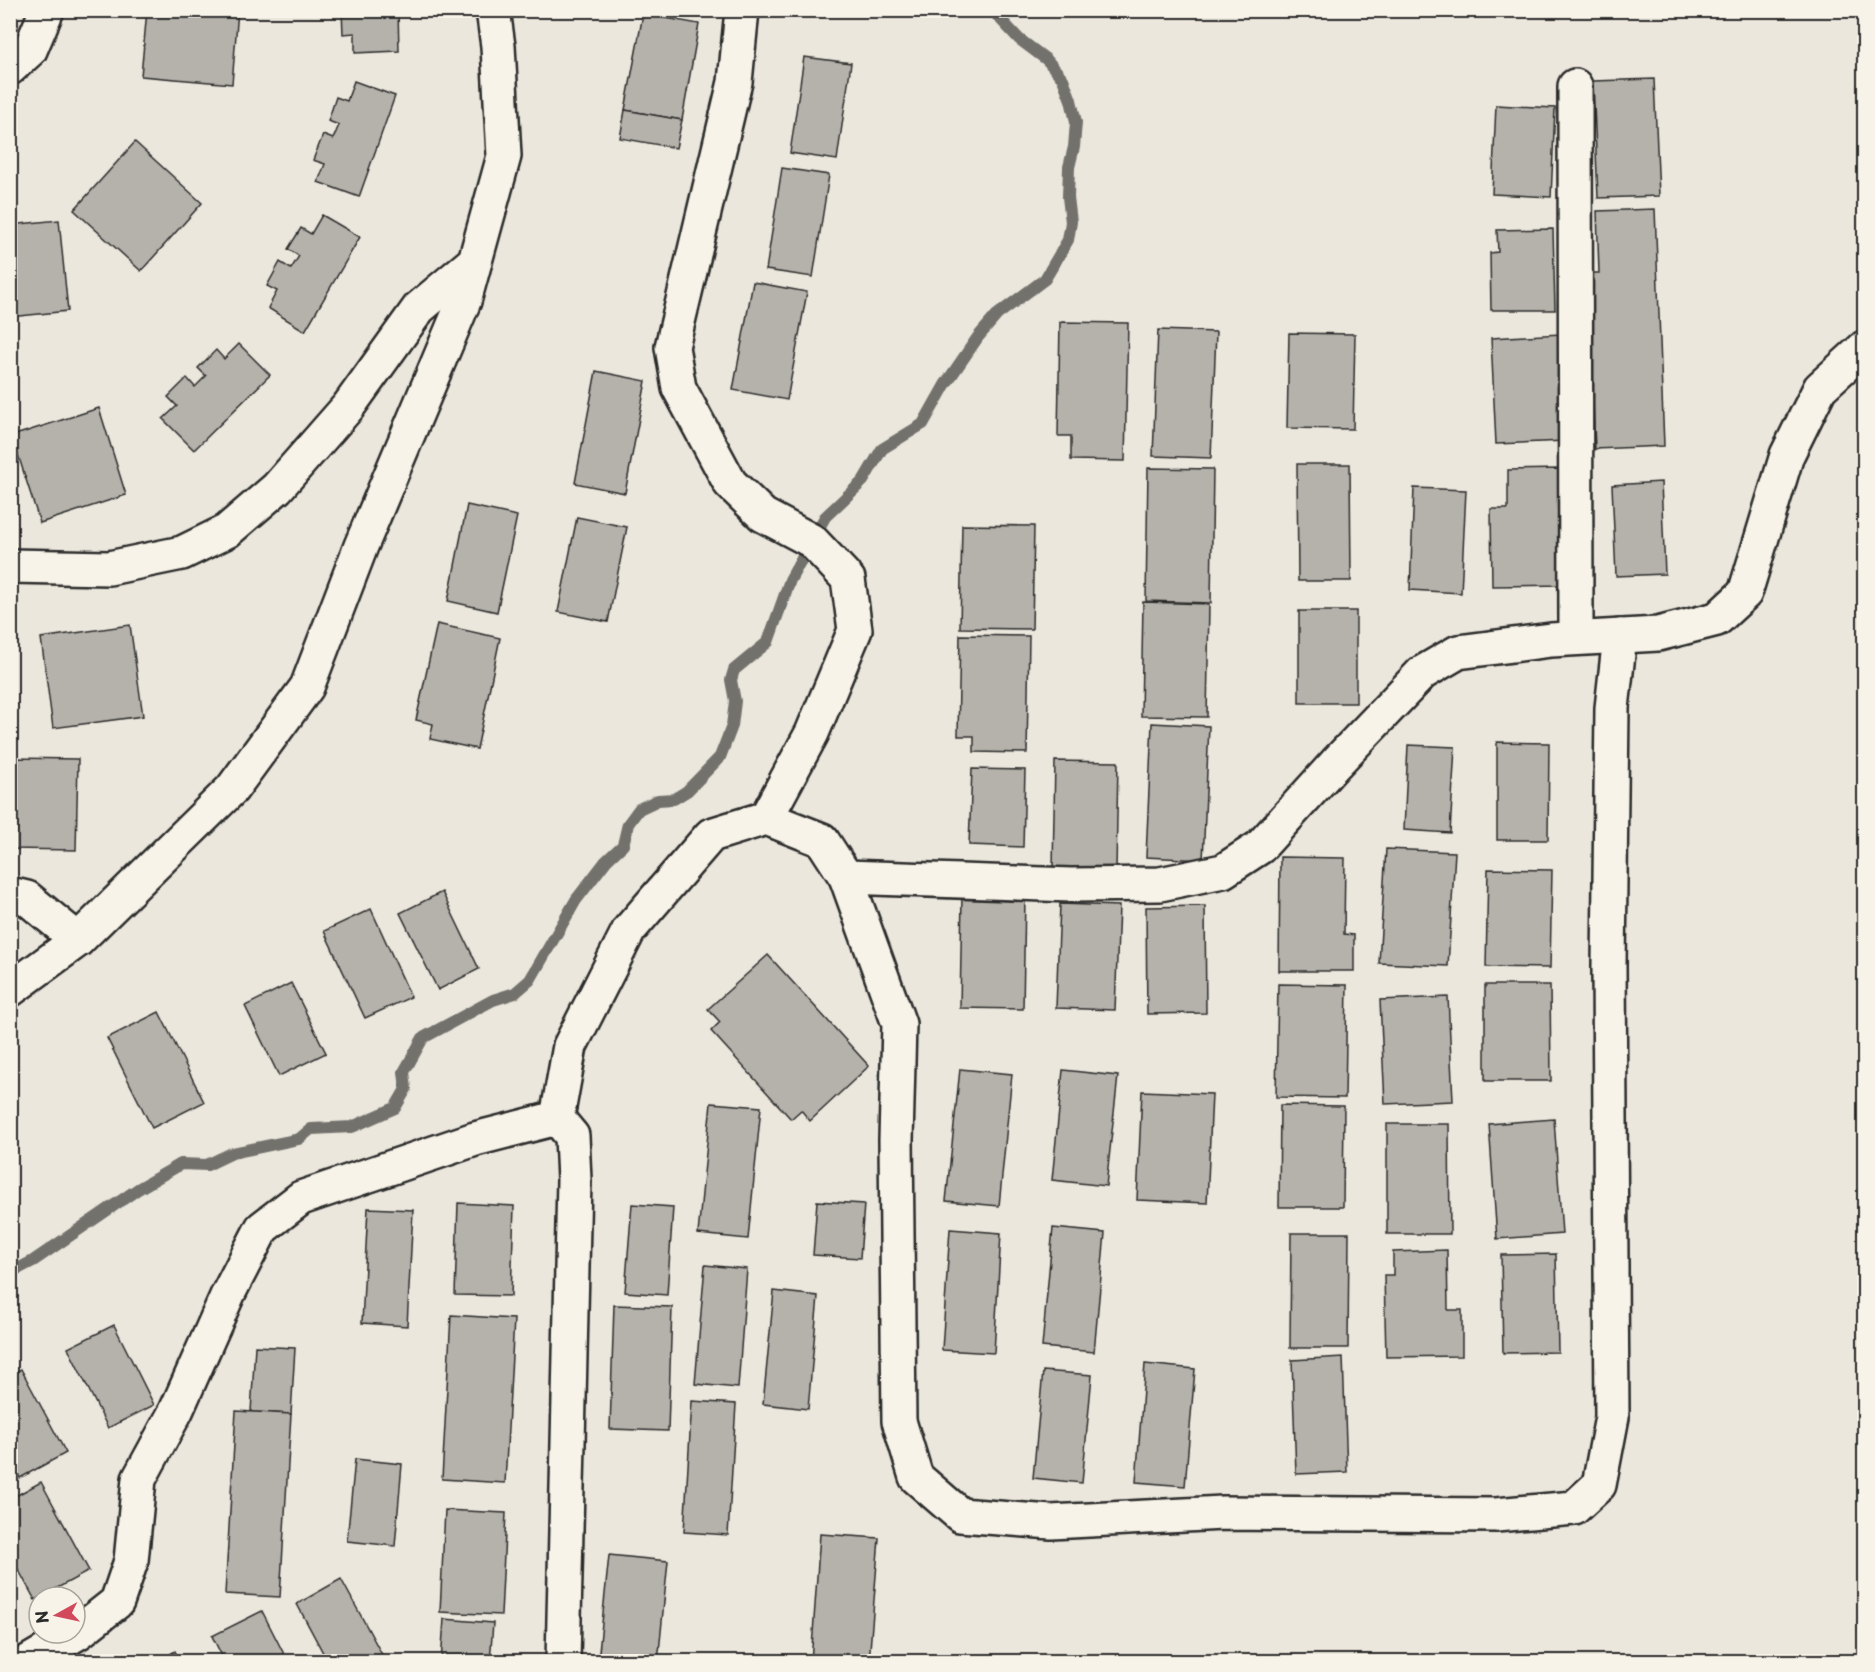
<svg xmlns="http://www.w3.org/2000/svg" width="1875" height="1672" font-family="'Playpen Sans',sans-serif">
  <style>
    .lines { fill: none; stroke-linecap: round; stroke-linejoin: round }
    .stream { stroke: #72716c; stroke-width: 12 }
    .building { fill: #b5b2ab; stroke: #2b2b2b; stroke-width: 1.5 }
    .street-casing { stroke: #2b2b2b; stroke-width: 38 }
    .street { stroke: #f7f3e8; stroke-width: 33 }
  </style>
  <rect width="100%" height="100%" fill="#ebe7dd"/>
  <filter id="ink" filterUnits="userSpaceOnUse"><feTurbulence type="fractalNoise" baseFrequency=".0167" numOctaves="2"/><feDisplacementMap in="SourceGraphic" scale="12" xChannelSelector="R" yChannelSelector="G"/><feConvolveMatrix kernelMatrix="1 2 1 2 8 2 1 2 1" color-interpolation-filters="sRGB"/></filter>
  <g filter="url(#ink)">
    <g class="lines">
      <path class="stream" d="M10,1273L33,1261L138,1189L181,1164L207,1165L232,1153L299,1139L311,1129L352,1127L395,1108L406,1089L404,1072L423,1038L493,1000L515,993L530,980L576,900L606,861L623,845L628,824L639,809L658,800L674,799L687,791L720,757L732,726L735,701L731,680L734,670L768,642L790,580L825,517L863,481L882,449L923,424L945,385L978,337L997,315L1045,279L1068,240L1071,222L1068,197L1069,167L1074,147L1076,122L1071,100L1063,79L1047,60L1019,39L992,10"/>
    </g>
    <g class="building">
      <path d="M147,10H238L232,84L141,76Z"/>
      <path d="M342,10H398L399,51L355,53V33L343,34Z"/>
      <path d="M643,14L699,24L682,120L625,110Z"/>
      <path d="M804,57L851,63L837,160L790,153Z"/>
      <path d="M1654,79L1659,196L1598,198L1593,81Z"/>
      <path d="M354,81L395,96L359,197L318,182L325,164L313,160L323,135L333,139L339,125L328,121L336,97L347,101Z"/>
      <path d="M1496,105L1555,108L1551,197L1492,194Z"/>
      <path d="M625,110L682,120L676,148L620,138Z"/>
      <path d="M135,142L202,203L141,271L74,210Z"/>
      <path d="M782,168L829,175L813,277L766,270Z"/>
      <path d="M1655,209L1664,446L1595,449L1588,273H1599L1597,211Z"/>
      <path d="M322,215L360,237L305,331L268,308L277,291L267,286L280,262L291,269L299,256L288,249L301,228L311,234Z"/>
      <path d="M59,220L68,311L10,317V225Z"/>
      <path d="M1553,229L1555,310H1491L1490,253L1498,252L1497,230Z"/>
      <path d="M753,282L807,292L787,400L733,390Z"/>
      <path d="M1060,322L1128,323L1125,461L1071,460V436H1058Z"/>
      <path d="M1158,330L1216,332L1211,458L1153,456Z"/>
      <path d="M1289,333L1355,334L1353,429L1287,428Z"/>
      <path d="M1561,334L1566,441L1496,444L1491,338Z"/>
      <path d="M239,344L270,375L194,450L163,419L177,406L168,397L187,378L195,387L206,376L198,368L216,350L224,359Z"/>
      <path d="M596,371L646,381L625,493L575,483Z"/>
      <path d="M99,408L126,495L40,523L12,436Z"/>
      <path d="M1297,464H1350L1351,581H1298Z"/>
      <path d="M1148,468L1213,469L1211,603L1146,601Z"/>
      <path d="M1560,469L1562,585L1492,586L1491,509H1508V470Z"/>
      <path d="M1661,482L1665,574L1616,576L1612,485Z"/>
      <path d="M1414,488L1466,490L1461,593L1410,590Z"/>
      <path d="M467,505L517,516L497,612L448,601Z"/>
      <path d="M577,517L627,527L608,622L558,612Z"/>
      <path d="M962,525L1034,526L1032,629L960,628Z"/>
      <path d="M1143,602L1209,604L1207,717L1141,716Z"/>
      <rect x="1299" y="611" width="57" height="92"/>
      <path d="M437,624L500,638L477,749L430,739L433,724L416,720Z"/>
      <path d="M130,625L143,716L53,728L41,638Z"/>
      <path d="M960,635L1029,636L1027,753L974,752V736H958Z"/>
      <path d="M1152,723L1209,726L1203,860L1146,857Z"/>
      <path d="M1497,742L1549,743L1548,840H1497Z"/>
      <path d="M1408,745L1455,747L1450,833L1404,830Z"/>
      <path d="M10,758L78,759L76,850L10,849Z"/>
      <path d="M1055,761L1118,762L1116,870L1053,868Z"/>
      <path d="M972,769L1025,770L1023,847L969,845Z"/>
      <path d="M1386,849L1455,852L1448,966L1379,963Z"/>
      <path d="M1280,857L1345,858L1344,934L1354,935V971H1279Z"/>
      <path d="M1488,869L1552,870L1550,968L1486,967Z"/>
      <path d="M442,892L479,969L438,990L400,913Z"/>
      <path d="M962,896L1025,897L1023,1009L960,1008Z"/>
      <path d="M1060,904L1119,906L1115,1010L1056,1008Z"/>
      <path d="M1205,906L1206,1013L1147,1014L1146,907Z"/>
      <path d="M371,909L411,997L365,1018L324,931Z"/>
      <path d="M768,955L869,1066L810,1121L801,1110L791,1119L711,1031L720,1022L708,1009Z"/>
      <path d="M291,983L326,1053L279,1076L245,1006Z"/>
      <path d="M1278,984L1347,985L1345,1098L1276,1097Z"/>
      <path d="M1485,985H1550L1551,1081H1485Z"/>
      <path d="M1448,997L1453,1101L1385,1104L1380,1000Z"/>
      <path d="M159,1012L204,1102L152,1128L107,1038Z"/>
      <path d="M960,1069L1012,1074L999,1206L946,1201Z"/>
      <path d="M1063,1070L1118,1076L1106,1186L1052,1180Z"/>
      <path d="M1142,1091L1212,1094L1207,1203L1137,1200Z"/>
      <path d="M711,1103L761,1107L748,1239L698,1234Z"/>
      <path d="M1280,1105L1344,1106L1343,1207H1279Z"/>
      <path d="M1554,1119L1562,1234L1497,1239L1489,1124Z"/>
      <path d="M1387,1124H1449L1450,1234H1387Z"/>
      <path d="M817,1201L864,1204L860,1258L813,1255Z"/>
      <path d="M458,1203L514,1206L511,1296L455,1295Z"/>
      <path d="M632,1204L673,1207L667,1295L625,1292Z"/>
      <path d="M368,1208L413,1210L407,1326L362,1323Z"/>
      <path d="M1053,1228L1105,1233L1094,1352L1042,1347Z"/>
      <path d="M950,1229L1001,1233L994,1353L942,1350Z"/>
      <path d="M1291,1233H1349L1348,1348H1290Z"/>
      <path d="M1447,1250L1448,1310H1462V1356L1386,1357L1384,1275H1393V1252Z"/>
      <path d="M1556,1254L1558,1352L1503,1353L1501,1255Z"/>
      <path d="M705,1265L747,1269L738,1388L695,1384Z"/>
      <path d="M774,1291L818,1296L808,1409L763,1404Z"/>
      <path d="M614,1305L672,1307L668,1431L610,1429Z"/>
      <path d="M451,1315L514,1319L505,1483L442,1479Z"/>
      <path d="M114,1325L154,1405L108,1428L68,1348Z"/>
      <path d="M255,1346L295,1348L291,1414L251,1412Z"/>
      <path d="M1343,1357L1347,1472L1296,1474L1292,1360Z"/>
      <path d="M1145,1364L1195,1369L1185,1486L1136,1482Z"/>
      <path d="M21,1369L66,1453L20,1478L10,1460V1375Z"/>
      <path d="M1043,1371L1092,1375L1082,1483L1033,1478Z"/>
      <path d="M692,1401L736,1404L728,1535L684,1532Z"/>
      <path d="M236,1411L291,1414L280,1597L225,1594Z"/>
      <path d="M355,1459L402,1464L395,1546L347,1541Z"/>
      <path d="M41,1482L89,1571L35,1600L10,1554V1499Z"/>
      <path d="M445,1510L506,1513L501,1615L440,1612Z"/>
      <path d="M820,1534L879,1538L869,1662H811Z"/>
      <path d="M609,1555L668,1561L658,1662H598Z"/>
      <path d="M341,1579L386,1662H328L297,1604Z"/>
      <path d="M262,1611L288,1662H225L212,1636Z"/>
      <path d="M444,1619L493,1623L490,1662H441Z"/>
      <path d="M175,1651L181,1662H157Z"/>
    </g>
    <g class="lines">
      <g class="street-casing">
        <g id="street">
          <path d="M742,10L735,82L672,347L679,388L730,483L763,515L812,541L848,579L855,630L812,733L766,818"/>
          <path d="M10,68L30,50L47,10"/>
          <path d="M1575,86L1576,638"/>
          <path d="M10,566L109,568L182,553L227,531L277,488L348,407L419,308L475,261"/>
          <path d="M846,877L1071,885L1160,884L1223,871L1260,847L1336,763L1422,673L1458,652L1551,640L1658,634L1717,619L1745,593L1787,455L1820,388L1864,348"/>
          <path d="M10,894L27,898L78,940"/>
          <path d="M10,990L78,940L232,789L307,687L361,546L464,301L504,156L498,46L493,10"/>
          <path d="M557,1118L570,1046L629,930L711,835L766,818L822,840L846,877L899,1024L896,1140L899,1421L916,1477L960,1515L1051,1522L1223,1513L1496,1515L1574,1508L1599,1485L1612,1417L1609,966L1612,708L1620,636"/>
          <path d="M28,1662L79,1632L117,1602L131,1561L139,1479L176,1411L228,1294L262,1228L301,1198L475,1139L557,1118L572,1136L574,1180L563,1662"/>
        </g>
      </g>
      <use href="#street" class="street"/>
    </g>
  </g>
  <rect width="1875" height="1672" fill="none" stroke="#f7f3e8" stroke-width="36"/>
  <rect x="18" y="18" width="1839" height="1636" fill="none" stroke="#2b2b2b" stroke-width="2" filter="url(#ink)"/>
  <g transform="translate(57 1615) rotate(262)"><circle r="28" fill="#f7f3e8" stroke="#a5a39c" stroke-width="1.5"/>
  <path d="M0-4.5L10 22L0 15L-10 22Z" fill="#d1495b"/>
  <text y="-9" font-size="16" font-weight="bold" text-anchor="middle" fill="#2b2b2b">N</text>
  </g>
</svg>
